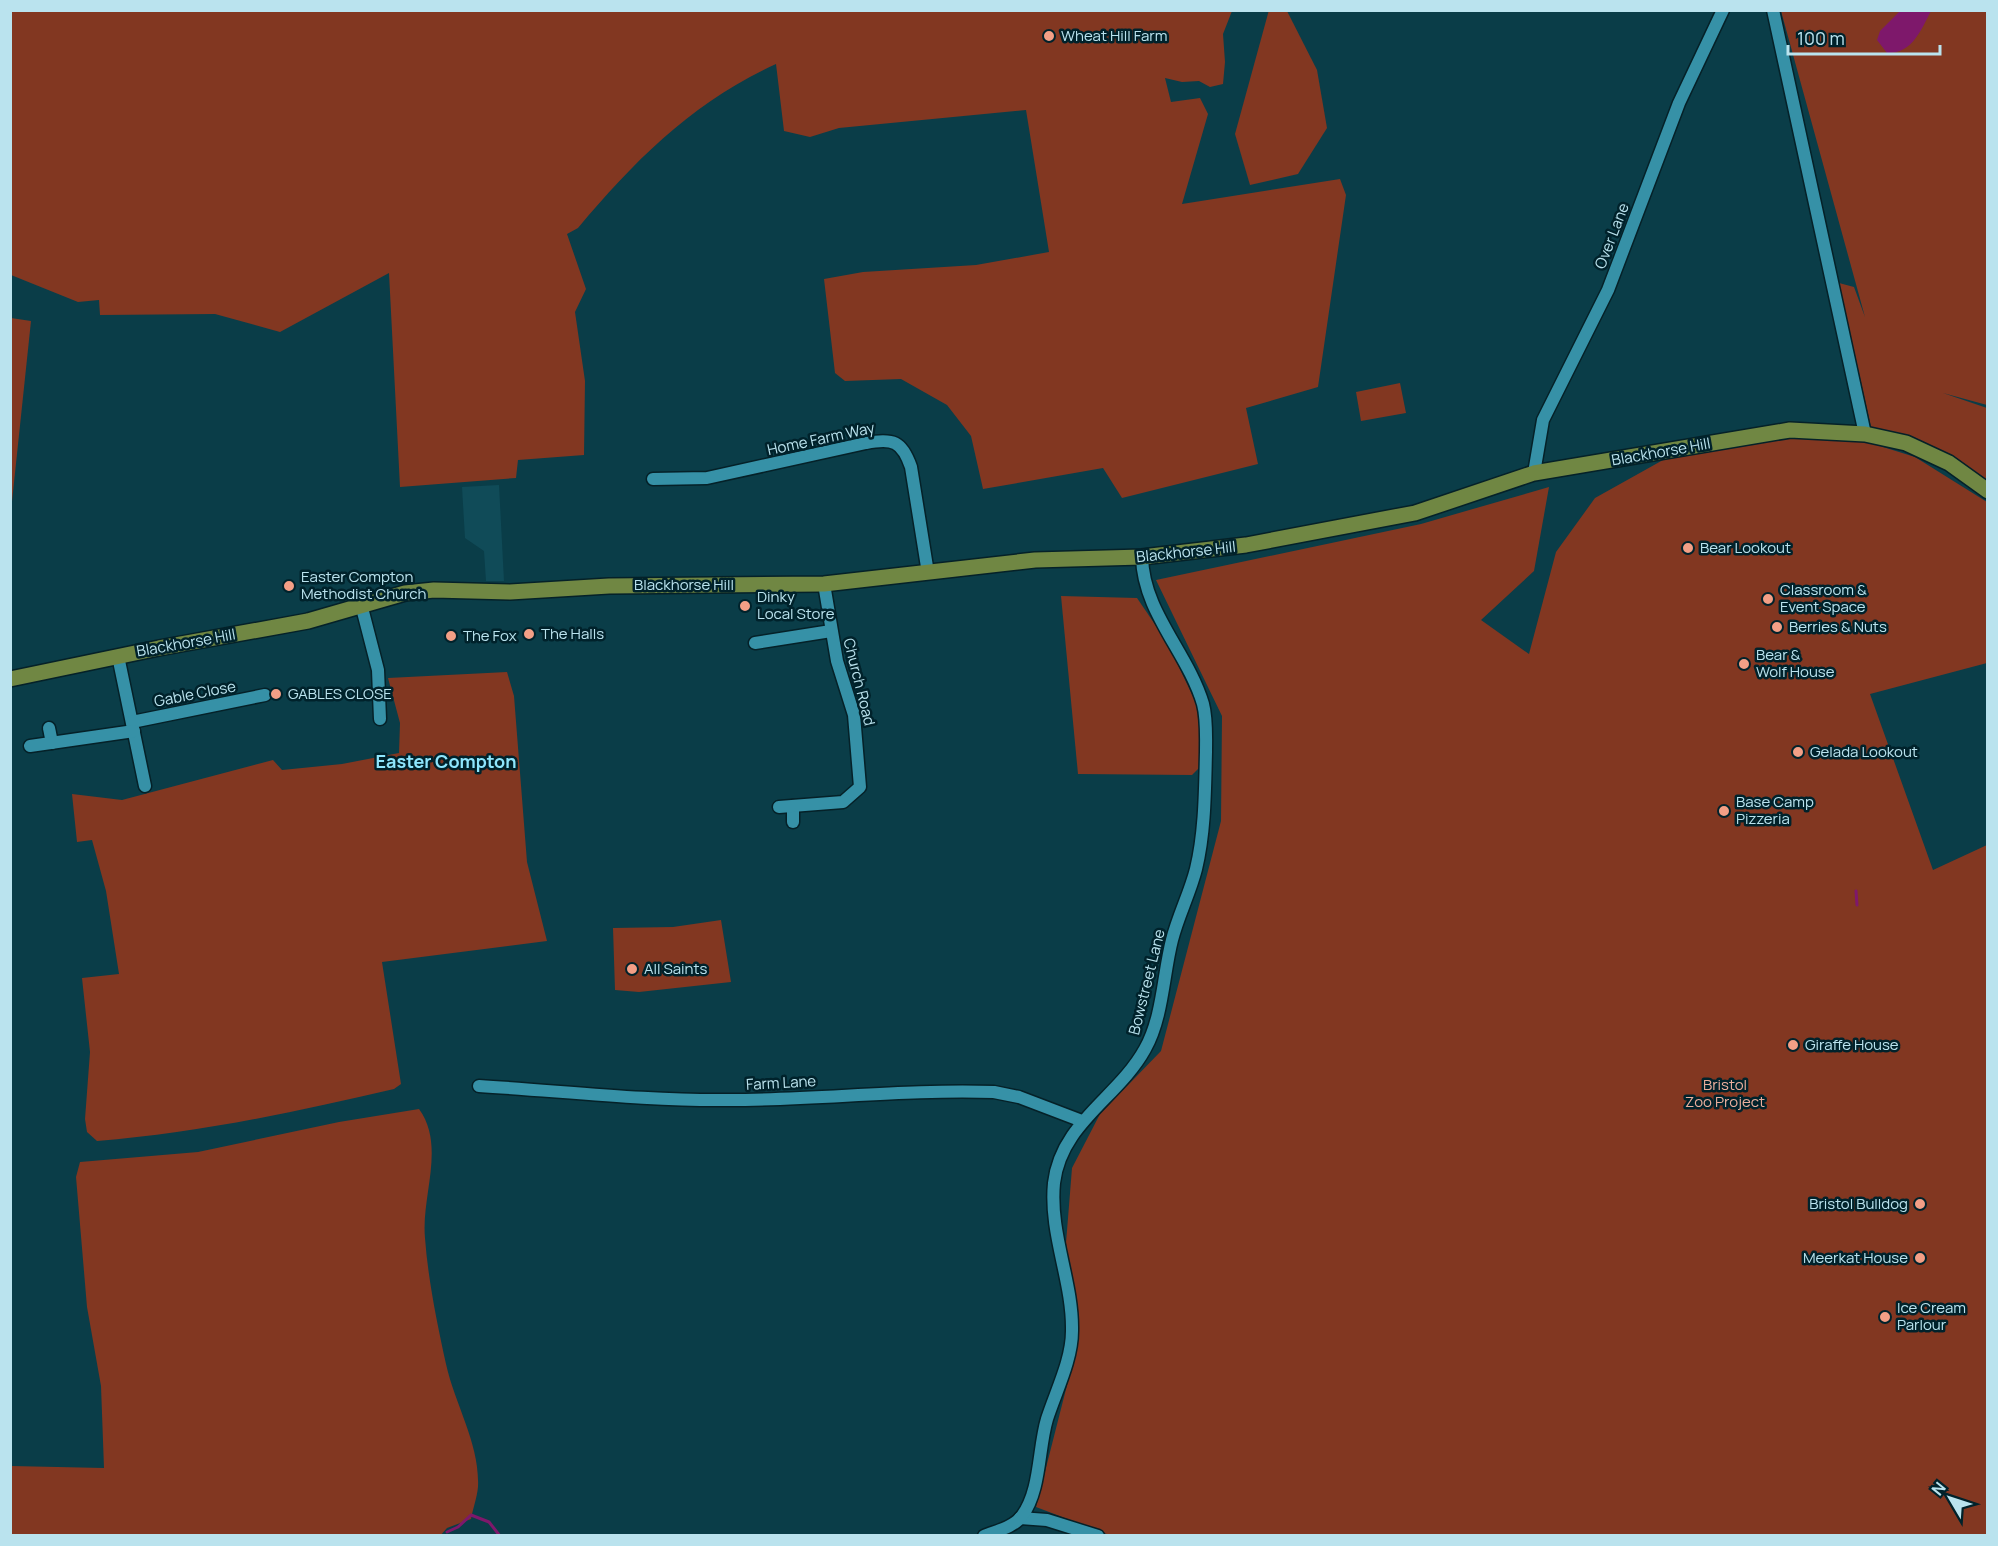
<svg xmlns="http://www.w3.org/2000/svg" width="1998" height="1546" font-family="Manrope,sans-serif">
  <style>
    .built { fill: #104b58 }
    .green { fill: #823721 }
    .water { fill: #7e186b }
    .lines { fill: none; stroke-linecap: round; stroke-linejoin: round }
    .stream { stroke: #7e186b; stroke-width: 3 }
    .minor-casing { stroke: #052128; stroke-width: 15 }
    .major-casing { stroke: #052128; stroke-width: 18 }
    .minor { stroke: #3691a7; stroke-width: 12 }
    .major { stroke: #708743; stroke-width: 15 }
    .poi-dot { fill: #f39f86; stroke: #00222b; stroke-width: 2 }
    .labels { text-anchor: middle; stroke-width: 5; stroke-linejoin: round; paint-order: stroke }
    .poi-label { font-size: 15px; fill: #bae3ee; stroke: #00222b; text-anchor: start }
    .street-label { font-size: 15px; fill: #bae3ee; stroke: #00222b }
    .park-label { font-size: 15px; fill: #ecaf9d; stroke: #00222b }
    .quarter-label { font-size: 18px; font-weight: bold; fill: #8ee6fd; stroke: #00222b }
  </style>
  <rect width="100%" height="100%" fill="#0a3d48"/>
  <path class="built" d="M499,485L504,581H486L484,551L465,538L462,487Z"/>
  <g class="green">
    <path d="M1269,10L1287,11L1317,70L1327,128L1298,174L1250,185L1235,134Z"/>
    <path d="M10,11H1232L1223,34L1225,62L1223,84L1210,87L1199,81L1182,82L1165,78L1171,102L1200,98L1208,114L1182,204L1340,179L1346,195L1318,387L1246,408L1258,464L1122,498L1103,468L983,489L971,436L947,405L901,379L845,381L835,373L824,279L863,272L976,265L1049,252L1026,110L839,128L810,137L784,131L776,64C693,102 636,159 578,228L567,234L586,289L575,312L585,381L584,455L518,460L516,478L400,487L389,273L280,332L215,314L100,315L99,300L78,302L11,275Z"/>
    <path d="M1781,11H1987V405L1943,393L1987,408V487L1937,449L1871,427L1839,283L1854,287L1865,317Z"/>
    <path d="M11,318L31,321L11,511L10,318Z"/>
    <path d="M1400,383L1406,413L1361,421L1356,392Z"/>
    <path d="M1790,438L1864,441L1915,457L1987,502V663L1870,694L1933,870L1987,845V1535L1112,1536L1036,1507L1078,1342L1066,1243L1072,1168L1100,1114L1161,1051L1221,821L1222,716L1156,580L1421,524L1549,487L1534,571L1481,620L1529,654L1556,552L1595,498L1663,460Z"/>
    <path d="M1061,596L1137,598L1167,642L1199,709L1201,766L1192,775L1078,774Z"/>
    <path d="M507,672L514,696L527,862L547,941L382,962L401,1084L394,1089C296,1112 197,1133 97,1141L87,1132L85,1119L90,1052L82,978L119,974L106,891L92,840L77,842L72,794L122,800L273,760L282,770L342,764L399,753L400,723L388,678Z"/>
    <path d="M721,920L731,982L639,992L615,990L613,928L673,927Z"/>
    <path d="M419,1109C446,1146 421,1196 425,1238C428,1279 437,1323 446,1364C455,1405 480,1444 478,1487C477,1498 473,1508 471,1519L447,1528L440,1536L11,1535V1466L104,1468L101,1386L87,1307L76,1177L80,1162L198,1152L339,1122Z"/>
  </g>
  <path class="water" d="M1900,11H1931C1921,30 1912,54 1887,53L1877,40L1880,31Z"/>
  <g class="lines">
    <g class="stream">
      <path d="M1856,891L1857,905"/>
      <path d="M447,1532L458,1527L471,1515L489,1522L500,1536"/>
    </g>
    <g class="minor-casing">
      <g id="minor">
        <path d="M1773,10L1865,434"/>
        <path d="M1534,473L1543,420L1608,290L1679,103L1723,10"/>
        <path d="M653,479L707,478L866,443C893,438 902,441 911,467L928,573"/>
        <path d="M361,604L378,670L380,719"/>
        <path d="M755,643L831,631"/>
        <path d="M118,656L145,786"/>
        <path d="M132,722L265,695"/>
        <path d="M49,728L52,743"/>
        <path d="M30,746L134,731"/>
        <path d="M793,806V822"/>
        <path d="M779,807L843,802L860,787L854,715L837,661L824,584"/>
        <path d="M479,1086C562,1091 645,1101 729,1100C818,1100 906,1089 994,1092L1019,1097L1082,1121"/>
        <path d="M1020,1518L1047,1520L1098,1536"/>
        <path d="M984,1536C996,1531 1014,1527 1022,1516C1041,1490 1038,1449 1047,1419C1056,1391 1072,1360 1072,1331C1073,1281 1049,1234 1054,1183C1061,1123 1118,1098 1145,1049C1163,1017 1163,975 1172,940C1178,916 1190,893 1196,869C1205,832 1205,790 1206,752C1206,737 1207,719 1203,704C1188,653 1143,612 1142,557"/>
      </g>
    </g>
    <g class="major-casing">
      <path id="major" d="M10,679L159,648L308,621L405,593L434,590L510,592L609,586L824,584L1035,560L1142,557L1246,545L1415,513L1534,473L1790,430L1865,434L1906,443L1949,463L1988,491"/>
    </g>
    <use href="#minor" class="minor"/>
    <use href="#major" class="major"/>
  </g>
  <g class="poi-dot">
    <circle cx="1049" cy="36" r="6"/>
    <circle cx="1688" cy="548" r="6"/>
    <circle cx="289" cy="586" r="6"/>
    <circle cx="1768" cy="599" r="6"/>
    <circle cx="745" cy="606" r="6"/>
    <circle cx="1777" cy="627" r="6"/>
    <circle cx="529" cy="634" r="6"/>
    <circle cx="451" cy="636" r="6"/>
    <circle cx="1744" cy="664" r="6"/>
    <circle cx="276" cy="694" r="6"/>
    <circle cx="1798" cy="752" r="6"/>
    <circle cx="1724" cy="811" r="6"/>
    <circle cx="632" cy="969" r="6"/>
    <circle cx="1793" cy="1045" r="6"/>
    <circle cx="1920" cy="1204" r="6"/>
    <circle cx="1920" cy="1258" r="6"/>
    <circle cx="1885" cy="1317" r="6"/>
  </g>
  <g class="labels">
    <g class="poi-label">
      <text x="1061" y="41">Wheat Hill Farm</text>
      <text x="1700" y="553">Bear Lookout</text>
      <text x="301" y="582">Easter Compton<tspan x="301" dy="17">Methodist Church</tspan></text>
      <text x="1780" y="595">Classroom &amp;<tspan x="1780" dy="17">Event Space</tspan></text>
      <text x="757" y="602">Dinky<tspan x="757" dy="17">Local Store</tspan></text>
      <text x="1789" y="632">Berries &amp; Nuts</text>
      <text x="541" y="639">The Halls</text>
      <text x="463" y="641">The Fox</text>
      <text x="1756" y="660">Bear &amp;<tspan x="1756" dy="17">Wolf House</tspan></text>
      <text x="288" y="699">GABLES CLOSE</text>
      <text x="1810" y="757">Gelada Lookout</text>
      <text x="1736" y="807">Base Camp<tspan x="1736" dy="17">Pizzeria</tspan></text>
      <text x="644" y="974">All Saints</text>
      <text x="1805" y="1050">Giraffe House</text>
      <text x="1908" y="1209" text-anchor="end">Bristol Bulldog</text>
      <text x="1908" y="1263" text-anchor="end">Meerkat House</text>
      <text x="1897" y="1313">Ice Cream<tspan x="1897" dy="17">Parlour</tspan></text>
    </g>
    <g class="street-label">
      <text transform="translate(1612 236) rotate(-69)" y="5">Over Lane</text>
      <text transform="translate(821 439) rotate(-12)" y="5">Home Farm Way</text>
      <text transform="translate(1661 452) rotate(-10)" y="5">Blackhorse Hill</text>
      <text transform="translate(1186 552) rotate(-6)" y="5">Blackhorse Hill</text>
      <text x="684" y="590">Blackhorse Hill</text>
      <text transform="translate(186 643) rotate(-10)" y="5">Blackhorse Hill</text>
      <text transform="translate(859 682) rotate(76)" y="5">Church Road</text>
      <text transform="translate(195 694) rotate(-11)" y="5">Gable Close</text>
      <text transform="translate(1147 982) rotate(-76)" y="5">Bowstreet Lane</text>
      <text transform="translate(781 1083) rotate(-3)" y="5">Farm Lane</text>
    </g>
    <g class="park-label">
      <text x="1725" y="1090">Bristol<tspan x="1725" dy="17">Zoo Project</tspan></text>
    </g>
    <g class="quarter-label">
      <text x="446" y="768">Easter Compton</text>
    </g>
  </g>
  <rect width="1998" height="1546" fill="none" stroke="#bae3ee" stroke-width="24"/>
  <g transform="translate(1950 1498) rotate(309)" stroke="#00222b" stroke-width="4.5" paint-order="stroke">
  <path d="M0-4.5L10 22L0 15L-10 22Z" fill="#bae3ee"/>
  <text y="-9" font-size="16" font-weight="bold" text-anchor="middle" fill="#bae3ee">N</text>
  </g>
  <path d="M1788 45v9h152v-9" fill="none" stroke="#bae3ee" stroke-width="3"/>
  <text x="1797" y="45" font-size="18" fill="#bae3ee" stroke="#00222b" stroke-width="4.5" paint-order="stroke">100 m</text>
</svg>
